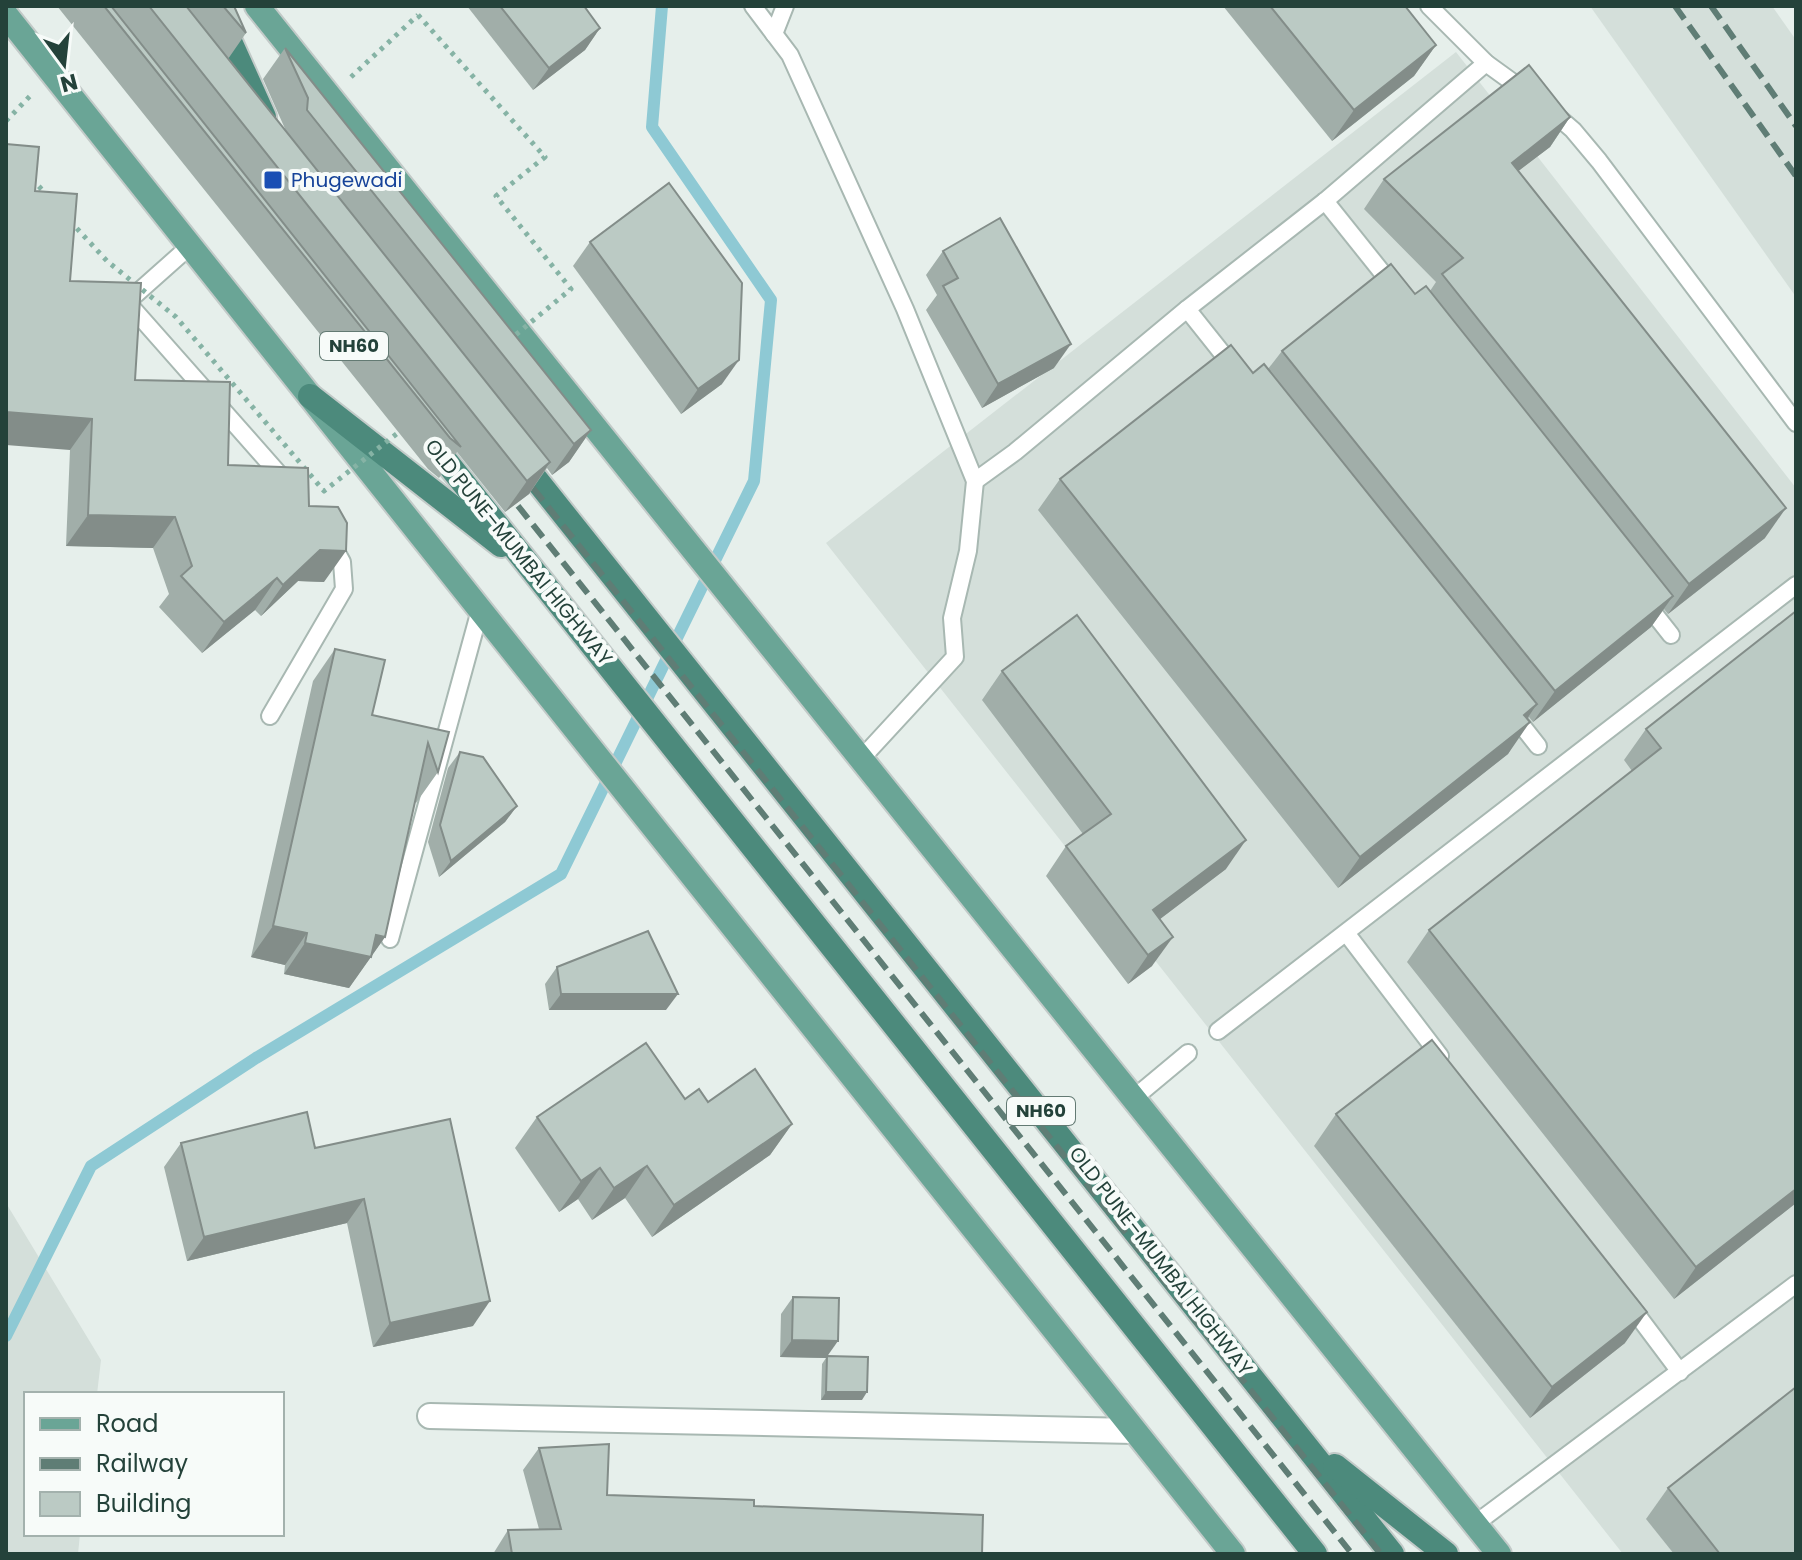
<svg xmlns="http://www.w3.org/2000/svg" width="1802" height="1560" font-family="Poppins,sans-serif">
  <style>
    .built { fill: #d4dfda }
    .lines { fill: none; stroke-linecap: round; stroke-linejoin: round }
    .stream { stroke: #8ec9d4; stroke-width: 12 }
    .service-casing { stroke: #a8b8b2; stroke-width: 20 }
    .minor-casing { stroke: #a8b8b2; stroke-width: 28 }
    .primary-casing { stroke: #c2cac8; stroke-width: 28 }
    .trunk-casing { stroke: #c2cac8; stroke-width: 28 }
    .path { stroke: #86b3a5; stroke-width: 5; stroke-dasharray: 4 6; stroke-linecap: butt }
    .service { stroke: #fff; stroke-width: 16 }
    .minor { stroke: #fff; stroke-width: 24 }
    .primary { stroke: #6aa596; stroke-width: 24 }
    .trunk { stroke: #4c8a7c; stroke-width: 24 }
    .rail { stroke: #5f7d75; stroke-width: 6; stroke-dasharray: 16 8; stroke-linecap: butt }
    .path-bridge { stroke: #86b3a5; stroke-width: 5; stroke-dasharray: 4 6; stroke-linecap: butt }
    .wall { fill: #a1aea9 }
    .shaded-wall { fill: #838d89 }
    .building { fill: #bbcac4; stroke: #838d89; stroke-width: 2 }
    .transit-dot { fill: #1a4fb4; stroke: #f7fbf9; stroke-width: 3 }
    .labels { text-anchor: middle; stroke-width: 8; stroke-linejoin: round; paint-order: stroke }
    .shield { fill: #f7fbf9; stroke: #637a73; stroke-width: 2 }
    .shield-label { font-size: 18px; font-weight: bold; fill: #24423a }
    .transit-label { font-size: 20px; fill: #164399; stroke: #f7fbf9; text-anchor: start }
    .street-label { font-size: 20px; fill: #24423a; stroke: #f7fbf9 }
  </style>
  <rect width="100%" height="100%" fill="#e6efeb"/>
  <g class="built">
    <path d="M1590,6H1772L1796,40V297Z"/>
    <path d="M1456,52L1796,488V1554H1623L826,543Z"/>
    <path d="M6,1203L101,1360L97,1394H26V1534H80L78,1554H6Z"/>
  </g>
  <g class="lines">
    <path class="stream" d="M6,1336L91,1166L256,1058L561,874L754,481L771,300L652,127L662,6"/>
    <g class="service-casing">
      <g id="service">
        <path d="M753,6L790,55L905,309L975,481L968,551L952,618L955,657L861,759"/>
        <path d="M1429,6L1486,63L1526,92"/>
        <path d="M774,34L785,6"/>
        <path d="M1551,111L1573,130L1599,161L1796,423"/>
        <path d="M1325,201L1393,286"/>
        <path d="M190,246L127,302L287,483"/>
        <path d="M1187,309L1234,368"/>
        <path d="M975,481L1015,452L1187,309L1325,201L1486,63"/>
        <path d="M1645,602L1671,635"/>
        <path d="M1512,713L1538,746"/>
        <path d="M270,716L344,589L342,562L330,540"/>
        <path d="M1347,934L1440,1056"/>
        <path d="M390,939L480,610"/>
        <path d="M1218,1031L1796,585"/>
        <path d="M1134,1098L1188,1053"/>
        <path d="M1629,1304L1680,1372"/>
        <path d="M1475,1524L1796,1284"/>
      </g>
    </g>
    <g class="minor-casing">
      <path id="minor" d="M430,1416L1134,1431"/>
    </g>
    <g class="primary-casing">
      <g id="primary">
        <path d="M257,6L1499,1554"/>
        <path d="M6,15L1233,1554"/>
      </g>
    </g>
    <g class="trunk-casing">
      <g id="trunk">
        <path d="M214,6L264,117"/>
        <path d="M310,396L501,545"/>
        <path d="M430,441L1315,1554"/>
        <path d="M519,458L1392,1554"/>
        <path d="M1335,1466L1446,1554"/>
      </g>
    </g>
    <g class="path">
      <path d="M351,77L418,15"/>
      <path d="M6,121L32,94"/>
    </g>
    <use href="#service" class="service"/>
    <use href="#minor" class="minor"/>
    <use href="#primary" class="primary"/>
    <use href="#trunk" class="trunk"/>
    <g class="rail">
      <path d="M1675,6L1796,176"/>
      <path d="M1711,6L1796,126"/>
      <path d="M518,469L1381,1554"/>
      <path d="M503,487L1352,1554"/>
    </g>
    <g class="path-bridge">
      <path d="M418,15L545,157L496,196L571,289L513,337"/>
      <path d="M32,179L47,195"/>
      <path d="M70,221L107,261L176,317L324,491L404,428"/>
    </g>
  </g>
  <g class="wall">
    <path d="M57,6H234L246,33L228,59L286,131L263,79L285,48L591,430L569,462L552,475L547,468L529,494L505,512L457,452L439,478L428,469Z"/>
    <path d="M467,6H584L600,28L585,50L533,90Z"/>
    <path d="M1223,6H1405L1436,45L1414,76L1332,141Z"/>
    <path d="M1570,117L1550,147L1518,171L1765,538L1668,614L1664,609L1651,627L1533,722L1529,717L1508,754L1338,888L1038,510L1060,479L1253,373L1268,369L1282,351L1415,294L1430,291L1436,282L1364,209L1384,179Z"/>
    <path d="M35,191L70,281L135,380L228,465L309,506L324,582L298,581L261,616L255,610L202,653L159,607L169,594L153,548L66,546L70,450Z"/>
    <path d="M590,242L722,384L681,414L573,266Z"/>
    <path d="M943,251L1054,368L982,408L926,310L937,295L926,275Z"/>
    <path d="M1796,611V1203L1674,1299L1407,962L1429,930L1632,771L1624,760L1646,729Z"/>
    <path d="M335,649L372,715L449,732L438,772L416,803L415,802L385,937L349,988L284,974L285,965L251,957L313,681Z"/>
    <path d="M1002,671L1226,869L1160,919L1152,966L1128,984L1046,876L1066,846L1083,834L982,700Z"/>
    <path d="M460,752L517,806L505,822L439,877L428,842L448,768Z"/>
    <path d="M557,967L666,1010H549L545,984Z"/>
    <path d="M685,1099L708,1102L792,1124L770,1155L652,1237L625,1198L592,1220L578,1199L559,1212L515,1148L537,1117Z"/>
    <path d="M1336,1114L1625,1343L1530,1418L1314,1146Z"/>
    <path d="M450,1119L473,1326L373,1347L347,1223L187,1261L164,1167L181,1143L315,1148Z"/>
    <path d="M793,1297L827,1356L862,1400H821L822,1364L826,1358L780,1357L781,1314Z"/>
    <path d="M539,1448L607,1495L754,1506L982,1554H493L508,1530L539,1529L523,1470Z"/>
    <path d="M1668,1488L1796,1554H1674L1646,1519Z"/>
  </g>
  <g class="shaded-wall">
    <path d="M600,28L585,50L533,90L549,68Z"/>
    <path d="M1436,45L1414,76L1332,141L1354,110Z"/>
    <path d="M1570,117L1550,147L1491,192L1512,163Z"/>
    <path d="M1071,344L1054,368L982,408L998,384Z"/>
    <path d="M739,360L722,384L681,414L698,389Z"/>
    <path d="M6,412L92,419L70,450L6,445Z"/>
    <path d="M591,430L569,462L552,475L574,444Z"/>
    <path d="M550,462L529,494L505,512L527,481Z"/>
    <path d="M1786,508L1765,538L1668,614L1689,584Z"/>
    <path d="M88,515L175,517L153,548L66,546Z"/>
    <path d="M320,550L346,551L324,582L298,581L261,616L283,585Z"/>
    <path d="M277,578L255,610L202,653L224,622Z"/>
    <path d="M1673,596L1651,627L1533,722L1555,691Z"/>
    <path d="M1537,704L1518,732L1530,722L1508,754L1338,888L1360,857Z"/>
    <path d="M517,806L505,822L439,877L451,861Z"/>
    <path d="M1246,840L1226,869L1135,938L1153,910Z"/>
    <path d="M273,926L307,933L285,965L251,957Z"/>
    <path d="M376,935L385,937L349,988L284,974L305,943Z"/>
    <path d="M1173,937L1152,966L1128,984L1148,955Z"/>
    <path d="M561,994H678L666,1010H549Z"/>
    <path d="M792,1124L770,1155L652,1237L674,1205Z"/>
    <path d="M647,1166L625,1198L592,1220L614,1188Z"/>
    <path d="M600,1168L578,1199L559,1212L581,1181Z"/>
    <path d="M1796,1189V1203L1674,1299L1696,1267Z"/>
    <path d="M364,1199L347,1223L187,1261L204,1237Z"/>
    <path d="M490,1301L473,1326L373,1347L390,1323Z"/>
    <path d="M1647,1312L1625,1343L1530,1418L1552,1387Z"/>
    <path d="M792,1340L838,1341L826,1358L780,1357Z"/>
    <path d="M826,1392H867L862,1400H821Z"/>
  </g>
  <g class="building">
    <path d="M104,6H111L461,447L450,438Z"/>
    <path d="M149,6H186L550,462L527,481Z"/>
    <path d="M223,6H234L246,33Z"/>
    <path d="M500,6H584L600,28L549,68Z"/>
    <path d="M1270,6H1405L1436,45L1354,110Z"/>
    <path d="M285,48L591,430L574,444L307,110L308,98Z"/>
    <path d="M1529,65L1570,117L1512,163L1786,508L1689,584L1442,274L1463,258L1384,179Z"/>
    <path d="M6,144L39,147L35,191L77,194L70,281L141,283L135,380L230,382L228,465L308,468L309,506L338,507L347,523L346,551L320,550L283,585L277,578L224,622L181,576L192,566L175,517L88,515L92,419L6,412Z"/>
    <path d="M669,183L742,283L739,360L698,389L590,242Z"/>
    <path d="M1000,218L1071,344L998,384L943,286L958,278L943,251Z"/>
    <path d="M1391,264L1415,294L1426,286L1673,596L1555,691L1282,351Z"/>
    <path d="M1231,345L1253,373L1264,364L1537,704L1524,715L1530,722L1360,857L1060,479Z"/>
    <path d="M1796,611V1189L1696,1267L1429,930L1661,748L1646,729Z"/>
    <path d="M1077,615L1246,840L1153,910L1173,937L1148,955L1066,846L1111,814L1002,671Z"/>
    <path d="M335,649L385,660L372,715L449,732L438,772L428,743L385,937L376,935L371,957L305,943L307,933L273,926Z"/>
    <path d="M460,752L483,757L517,806L451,861L440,825Z"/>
    <path d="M648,931L678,994H561L557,967Z"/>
    <path d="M1432,1040L1647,1312L1552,1387L1336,1114Z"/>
    <path d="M646,1043L685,1099L699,1089L708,1102L755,1069L792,1124L674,1205L647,1166L614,1188L600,1168L581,1181L537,1117Z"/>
    <path d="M307,1112L315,1148L450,1119L490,1301L390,1323L364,1199L204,1237L181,1143Z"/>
    <path d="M793,1297L839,1298L838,1341L792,1340Z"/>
    <path d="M827,1356L868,1357L867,1392H826Z"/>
    <path d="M1796,1387V1554H1720L1668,1488Z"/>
    <path d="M609,1444L607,1495L754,1500V1506L983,1515L982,1554H512L508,1530L561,1529L539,1448Z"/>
  </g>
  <rect class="transit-dot" x="263" y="170" width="20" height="20" rx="4"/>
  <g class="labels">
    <g class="shield">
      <rect x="320" y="332" width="68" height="28" rx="6"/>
      <rect x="1007" y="1097" width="68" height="28" rx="6"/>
    </g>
    <g class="shield-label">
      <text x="354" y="352">NH60</text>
      <text x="1041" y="1117">NH60</text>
    </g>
    <g class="transit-label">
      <text x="291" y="187">Phugewadi</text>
    </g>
    <g class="street-label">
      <text transform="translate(519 552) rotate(51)" y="7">OLD PUNE–MUMBAI HIGHWAY</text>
      <text transform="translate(1161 1261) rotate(52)" y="7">OLD PUNE–MUMBAI HIGHWAY</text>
    </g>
  </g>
  <rect width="1802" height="1560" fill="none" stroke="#24423a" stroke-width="16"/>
  <rect x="24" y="1392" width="260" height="144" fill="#f7fbf9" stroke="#a3b1ad" stroke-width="2"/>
  <rect x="40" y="1418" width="40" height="12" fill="#6aa596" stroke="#a3b1ad" stroke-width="2"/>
  <text x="96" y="1432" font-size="24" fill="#24423a">Road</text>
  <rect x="40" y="1458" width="40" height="12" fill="#5f7d75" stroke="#a3b1ad" stroke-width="2"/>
  <text x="96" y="1472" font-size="24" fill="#24423a">Railway</text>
  <rect x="40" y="1492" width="40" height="24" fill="#bbcac4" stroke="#a3b1ad" stroke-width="2"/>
  <text x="96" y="1512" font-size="24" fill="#24423a">Building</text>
  <g transform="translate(64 64) rotate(165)" stroke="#f7fbf9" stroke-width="6" paint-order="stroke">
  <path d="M0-6L14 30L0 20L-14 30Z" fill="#24423a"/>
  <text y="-12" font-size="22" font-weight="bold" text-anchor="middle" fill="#24423a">N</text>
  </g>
</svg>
